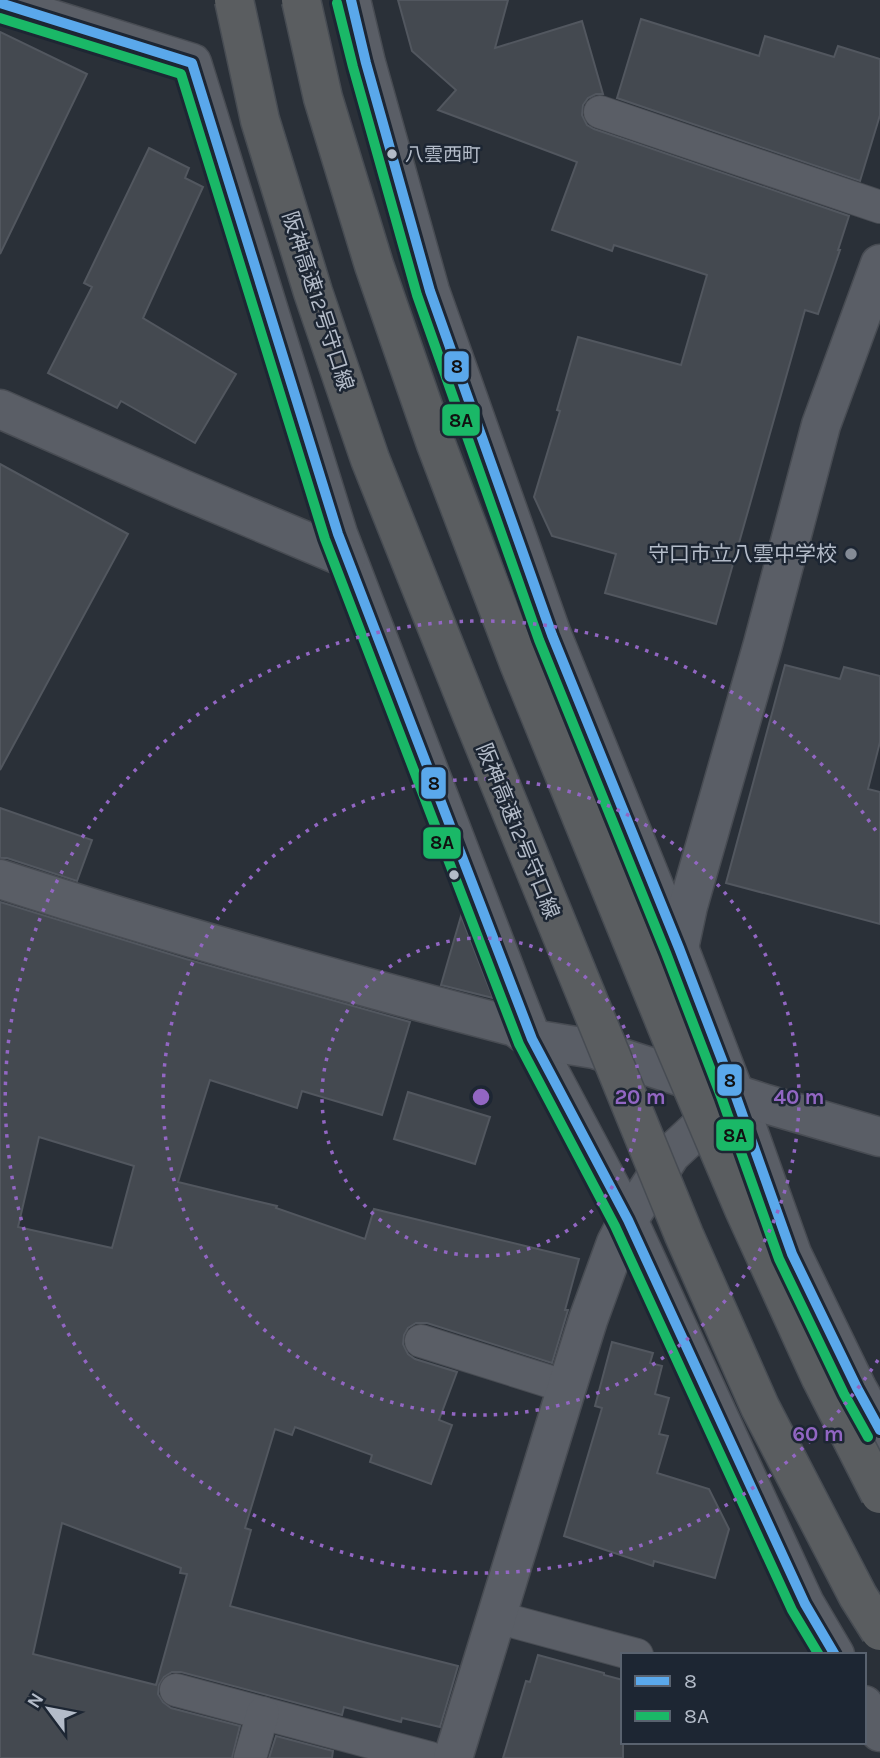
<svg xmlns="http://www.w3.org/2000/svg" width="880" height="1758" font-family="Karla,'Noto Sans JP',sans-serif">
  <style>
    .building { fill: #444950; stroke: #52575f; stroke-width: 2; fill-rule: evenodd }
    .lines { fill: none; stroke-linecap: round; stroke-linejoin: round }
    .service-casing { stroke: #484c53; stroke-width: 34 }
    .minor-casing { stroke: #484c53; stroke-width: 41 }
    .service { stroke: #5a5e66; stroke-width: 32 }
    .minor { stroke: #5a5e66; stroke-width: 38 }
    .motorway-bridge-casing { stroke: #474c53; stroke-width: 41; stroke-linecap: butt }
    .motorway-bridge { stroke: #5a5d60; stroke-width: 38 }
    .bus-1-casing { stroke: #1d2633; stroke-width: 16 }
    .bus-2-casing { stroke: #1d2633; stroke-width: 16 }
    .bus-1 { stroke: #5aa8eb; stroke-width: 10 }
    .bus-2 { stroke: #1ab867; stroke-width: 10 }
    .ring { fill: none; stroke: #9266c3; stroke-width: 3.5; stroke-dasharray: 3.5 7 }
    .bus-dot { fill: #b4bcc9; stroke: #1d2633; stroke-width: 2.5 }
    .poi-dot { fill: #848b96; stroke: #1d2633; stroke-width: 2.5 }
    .labels { text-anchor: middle; stroke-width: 5; stroke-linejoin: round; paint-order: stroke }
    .bus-label { font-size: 19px; fill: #b4bcc9; stroke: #1d2633; text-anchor: start }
    .street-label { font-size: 21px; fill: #b4bcc9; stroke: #1d2633 }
    .poi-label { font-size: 21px; fill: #b4bcc9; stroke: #1d2633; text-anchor: end }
    .centre { fill: #9266c3; stroke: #1d2633; stroke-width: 3.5 }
    .ring-label { font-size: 21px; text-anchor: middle; font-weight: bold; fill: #9266c3; stroke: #1d2633; stroke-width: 5; stroke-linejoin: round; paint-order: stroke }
    .line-badge { stroke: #1d2633; stroke-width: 2.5 }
    .pale-badge-label { font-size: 19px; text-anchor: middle; font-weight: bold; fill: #111 }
  </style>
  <rect width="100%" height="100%" fill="#2a3038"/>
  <g class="building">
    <path d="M398,0H508L495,48L582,21L603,94H596L588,98L583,105L582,115L587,125L594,129L849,216L838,250H840L818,314L805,310L716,624L605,593L616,554L552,536L534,497L560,411L557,410L578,337L681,365L707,275L614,245L612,251L552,230L577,162L438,110L456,90L412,51Z"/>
    <path d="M641,19L759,56L765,36L834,57L838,46L880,59V115L860,181L617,98Z"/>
    <path d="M0,32L87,74L0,254Z"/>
    <path d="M149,148L189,168L185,178L203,187L143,318L236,374L195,443L121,401L117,408L48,373L92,287L84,283Z"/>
    <path d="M0,464L128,534L0,770Z"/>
    <path d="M785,665L840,679L844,667L880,676V742L868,789L880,792V924L726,883Z"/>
    <path d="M0,808L92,840L77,881L7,858H0Z"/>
    <path d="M0,902L186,959L410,1022L382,1115L302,1091L297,1108L210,1080L178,1182L277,1206L276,1208L365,1239L374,1209L579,1259L565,1310H568L552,1363L427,1323H416L408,1328L404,1335L403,1344L408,1354L415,1359L457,1372L439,1420L452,1425L431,1484L370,1462L372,1455L295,1427L292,1435L275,1429L245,1528L251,1530L230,1606L371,1644L458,1666L440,1727L402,1718L401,1722L344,1707L342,1715L181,1672H172L164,1677L159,1685L158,1694L163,1702L171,1708L240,1726L232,1758H0ZM39,1137L134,1166L112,1248L18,1227ZM62,1523L181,1568L180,1573L187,1574L156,1685L33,1654Z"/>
    <path d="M461,916L493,998L441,985Z"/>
    <path d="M408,1092L490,1117L475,1164L394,1139Z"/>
    <path d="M612,1342L653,1353L650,1363L662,1366L655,1394L669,1398L659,1434L668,1436L657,1473L709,1489L729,1529L715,1578L654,1561L653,1566L564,1536L602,1408L595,1406Z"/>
    <path d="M538,1655L604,1673V1675L623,1680V1758H503L526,1681L530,1682Z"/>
    <path d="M276,1736L333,1751L332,1758H269Z"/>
  </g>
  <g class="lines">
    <g class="service-casing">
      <g id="service">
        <path d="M600,112L880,207"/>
        <path d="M421,1341L567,1387"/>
        <path d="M496,1617L637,1655"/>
        <path d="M176,1690L430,1758"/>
        <path d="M250,1758L263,1713"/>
      </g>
    </g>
    <g class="minor-casing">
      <g id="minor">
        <path d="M351,0L366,63L430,291L552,635L679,948L735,1094L792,1254L857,1388L880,1430"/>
        <path d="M0,3L192,63L338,534L514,993L532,1039L628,1220L805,1604L835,1655"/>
        <path d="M0,409L182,489L346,558"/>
        <path d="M0,879C170,934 343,982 515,1027L532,1039L594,1049L766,1104L880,1137"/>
        <path d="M679,948L688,906L763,644L821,425L880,264"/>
        <path d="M864,1705L880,1732"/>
        <path d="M453,1758L567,1387L588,1320L616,1243L628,1220L671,1154L731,1098"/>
      </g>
    </g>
    <use href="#service" class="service"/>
    <use href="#minor" class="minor"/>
    <g class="motorway-bridge-casing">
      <g id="motorway-bridge">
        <path d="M234,0L260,120L313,292L370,459L472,715L684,1235L760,1407L858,1596L880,1631"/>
        <path d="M301,0L323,98L374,265L436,444L519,663L674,1044L744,1209L821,1378L880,1494"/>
      </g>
    </g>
    <use href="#motorway-bridge" class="motorway-bridge"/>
    <g class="bus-1-casing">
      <g id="bus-1">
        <path d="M351,0L366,63L430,291L552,635L679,948L735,1094L792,1254L857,1388L880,1430"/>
        <path d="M0,3L192,63L338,534L532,1039L628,1220L805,1604L835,1655"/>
      </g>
    </g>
    <g class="bus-2-casing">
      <g id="bus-2">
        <path d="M337,3L353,67L417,295L539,640L666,953L722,1099L779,1259L844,1394L868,1437"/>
        <path d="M0,18L181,74L325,539L519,1044L615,1226L792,1610L819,1655"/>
      </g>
    </g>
    <use href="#bus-1" class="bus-1"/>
    <use href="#bus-2" class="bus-2"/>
  </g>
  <g class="ring">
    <circle cx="481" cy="1097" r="159"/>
    <circle cx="481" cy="1097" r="318"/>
    <path d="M878 1360A476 476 0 1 1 878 834"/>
  </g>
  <g class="bus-dot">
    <circle cx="392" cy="154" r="6"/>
    <circle cx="454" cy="875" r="6"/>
  </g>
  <circle class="poi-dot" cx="851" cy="554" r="7"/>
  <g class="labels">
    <g class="bus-label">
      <text x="405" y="161">八雲西町</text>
    </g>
    <g class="street-label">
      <text transform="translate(318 301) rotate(72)" y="7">阪神高速12号守口線</text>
      <text transform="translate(518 831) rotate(68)" y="7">阪神高速12号守口線</text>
    </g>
    <g class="poi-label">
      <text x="837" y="561">守口市立八雲中学校</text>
    </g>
  </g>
  <circle cx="481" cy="1097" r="10" class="centre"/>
  <g class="ring-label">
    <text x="640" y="1104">20 m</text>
    <text x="799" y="1104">40 m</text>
    <text x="818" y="1441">60 m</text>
  </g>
  <g class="line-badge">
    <rect x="443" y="350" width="27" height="33" rx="7" fill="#5aa8eb"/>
    <rect x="441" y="403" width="40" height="34" rx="7" fill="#1ab867"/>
    <rect x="420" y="766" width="27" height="34" rx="7" fill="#5aa8eb"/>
    <rect x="422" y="826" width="40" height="34" rx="7" fill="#1ab867"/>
    <rect x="716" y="1063" width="27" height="34" rx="7" fill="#5aa8eb"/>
    <rect x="715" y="1118" width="40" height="34" rx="7" fill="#1ab867"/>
  </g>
  <g class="pale-badge-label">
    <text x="457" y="373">8</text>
    <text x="461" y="427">8A</text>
    <text x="434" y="790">8</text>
    <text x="442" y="849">8A</text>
    <text x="730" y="1087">8</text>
    <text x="735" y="1142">8A</text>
  </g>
  <rect x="621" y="1653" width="245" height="91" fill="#1d2633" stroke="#59626f" stroke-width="2"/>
  <rect x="635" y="1676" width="35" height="10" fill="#5aa8eb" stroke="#59626f" stroke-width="2"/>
  <text x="684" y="1688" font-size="21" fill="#b4bcc9">8</text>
  <rect x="635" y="1711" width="35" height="10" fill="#1ab867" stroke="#59626f" stroke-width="2"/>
  <text x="684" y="1723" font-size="21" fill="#b4bcc9">8A</text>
  <g transform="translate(49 1709) rotate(302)" stroke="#1d2633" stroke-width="5" paint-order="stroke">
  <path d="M0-5L12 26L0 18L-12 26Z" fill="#b4bcc9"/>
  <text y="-10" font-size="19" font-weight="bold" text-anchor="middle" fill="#b4bcc9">N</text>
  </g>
</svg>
